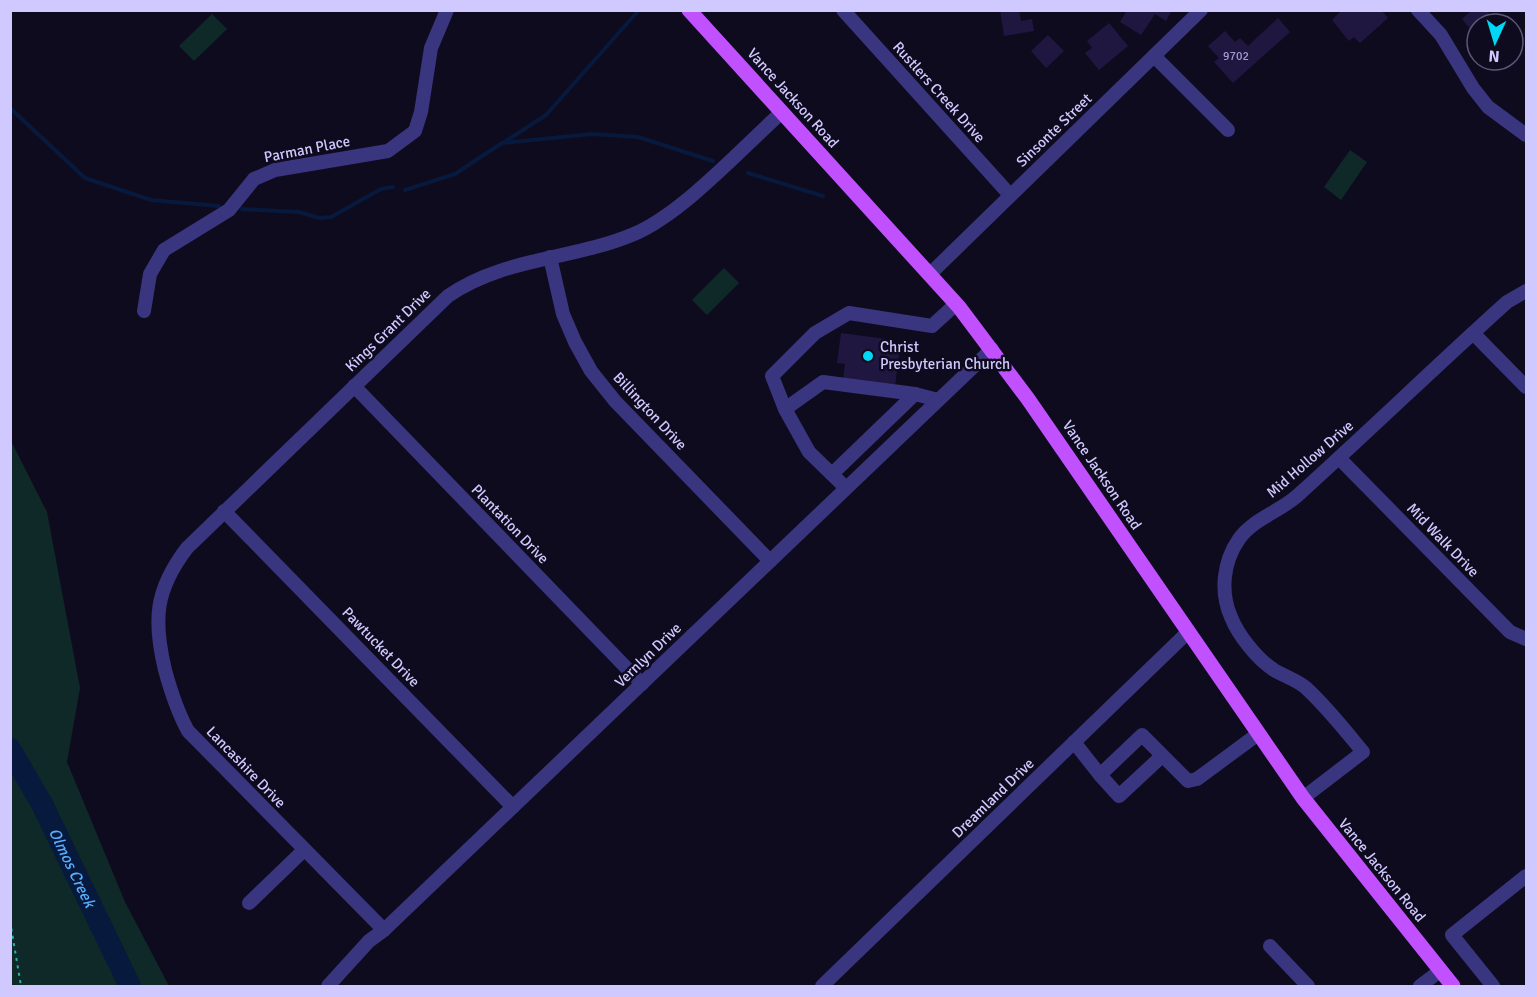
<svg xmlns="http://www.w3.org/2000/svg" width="1537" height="997" font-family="Signika,sans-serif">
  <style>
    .green { fill: #0e2928 }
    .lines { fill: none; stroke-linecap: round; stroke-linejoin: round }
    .stream { stroke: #07193c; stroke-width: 4 }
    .river { stroke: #07193c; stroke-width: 22 }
    .building { fill: #201740 }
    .path { stroke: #29b2ad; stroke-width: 2; stroke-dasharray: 3 4.5; stroke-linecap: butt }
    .minor { stroke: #39357f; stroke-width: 14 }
    .major { stroke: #c150ff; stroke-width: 15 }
    .poi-dot { fill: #00d7f4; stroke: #0f0b1e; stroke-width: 2 }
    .labels { text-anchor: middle; stroke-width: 5; stroke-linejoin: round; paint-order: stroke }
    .number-label { font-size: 12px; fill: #a49ccf }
    .street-label { font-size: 15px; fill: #d0c9ff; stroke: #0f0b1e }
    .poi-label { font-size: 15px; fill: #d0c9ff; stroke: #0f0b1e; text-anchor: start }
    .water-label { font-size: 16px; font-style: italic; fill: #57aeff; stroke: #0f0b1e }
  </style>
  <rect width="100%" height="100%" fill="#0f0b1e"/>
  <g class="green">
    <path d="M212,14L227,29L194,61L179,46Z"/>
    <path d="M1350,150L1367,162L1341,200L1324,187Z"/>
    <path d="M724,268L739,283L707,315L692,300Z"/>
    <path d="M11,441L47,512L80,688L67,762L125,902L169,986H11Z"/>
  </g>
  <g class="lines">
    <g class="stream">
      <path d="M10,108L85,178L151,200L219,206"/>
      <path d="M503,143L546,115L639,10"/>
      <path d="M748,173L823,196"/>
      <path d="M405,190L455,174L502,143L592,134L638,137L713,161"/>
      <path d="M242,209L299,212L319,218L331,217L381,189L393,187"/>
    </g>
    <path class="river" id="s1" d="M10,749L42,804L130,986"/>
  </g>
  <g class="building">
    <path d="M1000,10H1019L1021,21L1032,19L1034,31L1004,36Z"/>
    <path d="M1127,10H1172L1166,21L1155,14L1141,35L1120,22Z"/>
    <path d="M1342,10H1381L1388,18L1360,43L1354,37L1349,41L1332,20Z"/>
    <path d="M1472,10H1486L1498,24H1477V37L1462,19Z"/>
    <path d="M1509,16L1521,30L1513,37V24H1500Z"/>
    <path d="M1278,18L1290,32L1233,83L1214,62L1219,58L1208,46L1225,31L1235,42L1240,38L1248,46Z"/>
    <path d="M1109,23L1128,46L1099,70L1085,53L1092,48L1087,41Z"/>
    <path d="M1048,35L1064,51L1046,68L1031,51Z"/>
    <path d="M841,333L894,340V348H900L895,386L843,379L845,364L837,363Z"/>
  </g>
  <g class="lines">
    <path class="path" d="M10,921L21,986"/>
    <g class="minor">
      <path d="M843,10L1010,195"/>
      <path d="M1418,10L1441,35L1473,88L1488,107L1526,135"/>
      <path d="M1154,56L1228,130"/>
      <path d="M550,257L563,314L575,342L591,371L615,401L770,561"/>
      <path d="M930,274L1201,10"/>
      <path d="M144,311L150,274L164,250L229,210L254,179L275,170L388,151L415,131L421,112L431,48L447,10"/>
      <path d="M1473,333L1526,387"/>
      <path d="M354,386L642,684"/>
      <path d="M785,409L823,382L915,394L938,400"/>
      <path d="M1339,458L1510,632L1526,639"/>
      <path d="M832,474L915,394"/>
      <path d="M846,488L809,452L785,409L772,376L815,333L849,313L932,326L956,304"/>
      <path d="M224,511L513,807"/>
      <path d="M1074,742L1100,775L1142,735L1188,781L1197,779L1258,734"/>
      <path d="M1100,775L1119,796L1162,756"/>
      <path d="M1303,798L1363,752C1344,729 1327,707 1305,687C1296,680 1284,676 1274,670C1257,659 1238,635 1231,617C1220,592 1223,562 1239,539C1253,519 1279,512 1297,496C1368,432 1436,366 1507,302L1526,291"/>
      <path d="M249,903L304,850"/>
      <path d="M384,930L188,731C177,711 171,692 165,670C153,620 155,590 187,548L448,296C504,257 573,260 634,234C683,213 741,149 782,112"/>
      <path d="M1270,946L1308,986"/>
      <path d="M328,986L369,941L384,930L992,349"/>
      <path d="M822,986L1188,632"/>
      <path d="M1420,986L1440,971"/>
      <path d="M1493,986L1452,935L1526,876"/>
    </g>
    <path class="major" d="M689,10L959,307L1028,399L1303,798L1453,986"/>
  </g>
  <circle class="poi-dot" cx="868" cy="356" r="6"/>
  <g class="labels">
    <g class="number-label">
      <text x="1236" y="60">9702</text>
    </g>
    <g class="street-label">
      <text transform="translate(939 92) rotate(48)" y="5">Rustlers Creek Drive</text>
      <text transform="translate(793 98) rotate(48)" y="5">Vance Jackson Road</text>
      <text transform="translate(1054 130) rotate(-44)" y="5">Sinsonte Street</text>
      <text transform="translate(307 149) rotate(-11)" y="5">Parman Place</text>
      <text transform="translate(388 330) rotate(-44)" y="5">Kings Grant Drive</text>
      <text transform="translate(650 411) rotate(47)" y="5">Billington Drive</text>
      <text transform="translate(1310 459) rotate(-41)" y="5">Mid Hollow Drive</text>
      <text transform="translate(1102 475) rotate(56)" y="5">Vance Jackson Road</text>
      <text transform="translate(510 524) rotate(46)" y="5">Plantation Drive</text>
      <text transform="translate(1443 540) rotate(46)" y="5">Mid Walk Drive</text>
      <text transform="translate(381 647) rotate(46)" y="5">Pawtucket Drive</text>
      <text transform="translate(648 655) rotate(-44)" y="5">Vernlyn Drive</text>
      <text transform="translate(246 767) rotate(46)" y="5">Lancashire Drive</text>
      <text transform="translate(993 798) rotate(-44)" y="5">Dreamland Drive</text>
      <text transform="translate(1382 870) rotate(51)" y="5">Vance Jackson Road</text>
    </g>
    <g class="poi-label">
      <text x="880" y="352">Christ<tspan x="880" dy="17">Presbyterian Church</tspan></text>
    </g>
    <g class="water-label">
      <text dy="6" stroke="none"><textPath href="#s1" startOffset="134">Olmos Creek</textPath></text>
    </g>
  </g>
  <rect width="1537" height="997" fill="none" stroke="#d0c9ff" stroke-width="24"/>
  <g transform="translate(1495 42) rotate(184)"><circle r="28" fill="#0f0b1e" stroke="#5c5778" stroke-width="1.5"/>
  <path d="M0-4.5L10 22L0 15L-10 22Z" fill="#00d7f4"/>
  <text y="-9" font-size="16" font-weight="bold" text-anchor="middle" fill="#d0c9ff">N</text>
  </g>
</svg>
